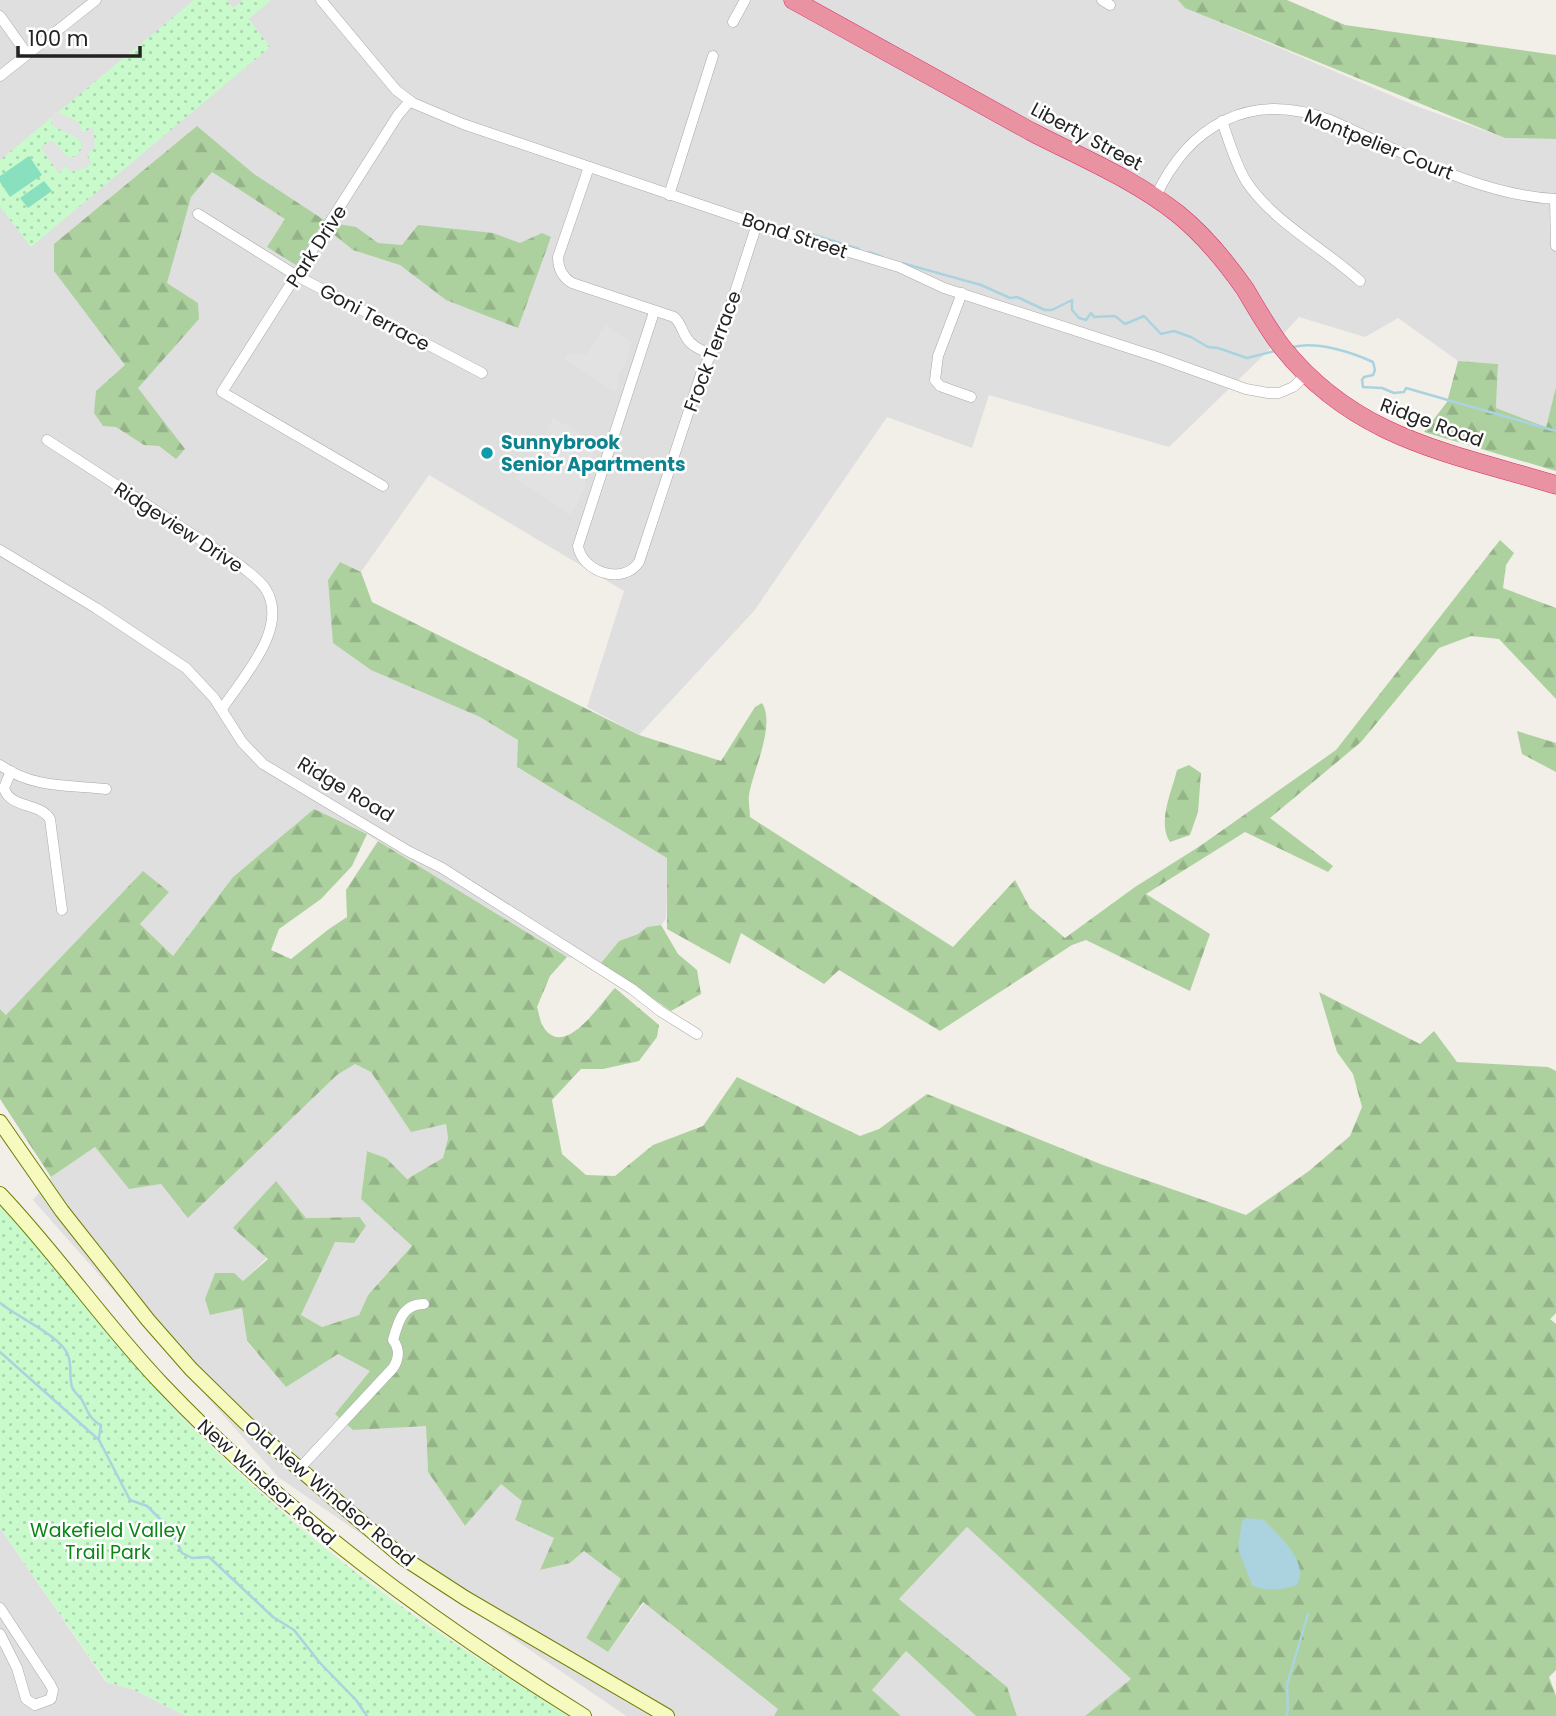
<svg xmlns="http://www.w3.org/2000/svg" width="1556" height="1716" font-family="Poppins,sans-serif">
  <style>
    .residential { fill: #e0dfdf }
    .forest { fill: url(#forest-firs) }
    .park { fill: url(#park-dots) }
    .pitch { fill: #88e0be }
    .parking { fill: #e2e2e2 }
    .water { fill: #aad3df }
    .lines { fill: none; stroke-linecap: round; stroke-linejoin: round }
    .stream { stroke: #aad3df; stroke-width: 2.5 }
    .street-casing { stroke: #a9a9a9; stroke-width: 11 }
    .secondary-casing { stroke: #707d05; stroke-width: 16 }
    .highway-casing { stroke: #dc2a67; stroke-width: 19 }
    .street { stroke: #fff; stroke-width: 10 }
    .secondary { stroke: #f7fabf; stroke-width: 14 }
    .highway { stroke: #e892a2; stroke-width: 18 }
    .culture-dot { fill: #0f9aa8; stroke: #fff; stroke-width: 2.5 }
    .labels { text-anchor: middle; stroke-width: 5; stroke-linejoin: round; paint-order: stroke }
    .street-label { font-size: 19px; fill: #222; stroke: #fff }
    .culture-label { font-size: 19px; font-weight: bold; fill: #0d838f; stroke: #fff; text-anchor: start }
    .park-label { font-size: 19px; fill: #0c8416; stroke: #fff }
  </style>
  <defs>
    <pattern id="forest-firs" width="22" height="20" patternUnits="userSpaceOnUse" patternTransform="scale(1.75)"><rect width="22" height="20" fill="#add19e"/><path d="M5 1l3.5 6h-7zM16 11l3.5 6h-7z" fill="#95b388"/></pattern>
    <pattern id="park-dots" width="8" height="8" patternUnits="userSpaceOnUse" patternTransform="scale(1.75)"><rect width="8" height="8" fill="#c8facc"/><path d="M2 2h.1M6 6h.1" fill="none" stroke="#acd6af" stroke-width="1.8" stroke-linecap="round"/></pattern>
  </defs>
  <rect width="100%" height="100%" fill="#f2efe9"/>
  <g class="residential">
    <path d="M0,0H1178L1186,8L1416,106L1505,138L1556,139V387L1546,427L1496,408L1498,364L1458,361L1398,318L1365,337L1299,317L1268,351L1169,447L989,395L972,448L887,417L754,611L639,735L587,707L624,591L429,475L361,572L340,562L328,580L480,717L519,740L518,768L668,858L666,919L661,925L647,927L638,934L619,941L601,963L567,957L365,833L314,809L233,877L173,956L140,924L9,1018L0,1009Z"/>
    <path d="M355,1064L371,1072L411,1131L446,1124L448,1138L443,1159L406,1179L386,1158L367,1151L361,1199L412,1246L368,1295L359,1315L322,1327L301,1315L322,1266L335,1242L366,1227L361,1217L306,1218L210,1315L242,1308L247,1342L286,1386L338,1354L371,1371L353,1430L426,1425L428,1472L465,1526L501,1483L523,1501L515,1520L554,1538L540,1570L570,1563L584,1551L622,1580L586,1638L608,1652L644,1603L779,1709L774,1716H626L278,1477L33,1200L51,1177L95,1147L129,1188L161,1184L189,1217L337,1075Z"/>
    <path d="M967,1527L1132,1680L1085,1716H1017L1006,1687L899,1599Z"/>
    <path d="M0,1528L106,1682L132,1689L186,1716H0Z"/>
    <path d="M906,1651L976,1716H901L871,1690Z"/>
  </g>
  <g class="forest">
    <path d="M1178,0H1287L1345,25L1556,55V139L1505,138L1185,8Z"/>
    <path d="M197,126L254,174L324,220L296,265L267,247L285,219L212,172L191,197L167,283L198,303L199,319L138,388L185,449L176,459L159,446L144,445L116,427L103,426L94,413L96,391L125,365L54,271V244Z"/>
    <path d="M338,224L356,227L378,243L402,245L418,225L493,233L520,243L542,233L551,237L518,328L446,300L400,265L353,250L332,233Z"/>
    <path d="M1458,361L1498,364L1496,408L1546,427L1556,387V471L1424,432L1447,402Z"/>
    <path d="M1500,540L1514,553L1506,565L1503,588L1556,608V699L1499,639L1471,636L1439,648L1361,742L1270,818L1333,866L1328,872L1245,832L1146,894L1210,934L1190,991L1086,940L1072,945L940,1031L839,970L824,984L741,933L730,964L667,929V858L517,767L518,740L480,717L371,670L333,643L328,580L340,562L361,572L372,602L639,735L721,761L755,707L762,703C776,725 753,770 749,795C748,802 750,810 750,817L953,947L1015,880L1030,908L1065,938L1135,887L1200,846L1336,750Z"/>
    <path d="M1517,731L1556,743V772L1522,754Z"/>
    <path d="M1189,765L1201,773L1198,812L1190,835L1170,842C1157,822 1172,791 1177,770Z"/>
    <path d="M314,809L367,834L352,866L321,899L279,929L271,950L291,959L329,929L347,917L346,890L378,841L567,957L550,976L537,1007C539,1013 540,1023 544,1028C566,1059 600,1003 615,988L659,1025L657,1037L639,1061L603,1069H581L552,1100L562,1154L586,1175L615,1176L653,1145L703,1126L737,1077L860,1136L879,1129L927,1094L1103,1165L1246,1215L1309,1171L1350,1136L1362,1107L1353,1074L1337,1052L1319,992L1420,1044L1434,1031L1457,1062L1548,1067L1556,1071V1313L1550,1319L1556,1324V1670L1549,1677L1556,1696V1716H1085L1131,1679L967,1527L899,1599L1007,1687L1017,1716H976L906,1651L872,1690L901,1716H774L778,1709L643,1602L608,1652L586,1638L621,1579L584,1551L570,1563L540,1570L554,1538L515,1520L522,1501L501,1484L465,1526L428,1472L426,1426L353,1430L335,1414L370,1371L338,1354L286,1387L247,1341L242,1308L210,1315L205,1299L215,1273H234L243,1281L268,1259L233,1228L276,1181L306,1218L360,1217L366,1226L354,1243L335,1242L301,1315L322,1327L359,1315L368,1295L412,1246L361,1199L367,1151L386,1158L407,1179L443,1158L448,1138L446,1124L411,1132L371,1072L355,1064L337,1075L188,1218L161,1184L129,1189L95,1147L51,1177L0,1099V1009L6,1015L143,871L169,892L140,924L173,956L233,877Z"/>
    <path d="M661,925L678,954L697,970L701,994L671,1011L601,963L619,941L638,934L647,927Z"/>
  </g>
  <g class="park">
    <path d="M194,0H227L233,8L243,0H271L249,19L270,47L31,247L0,207V160Z"/>
    <path d="M0,1203C68,1273 121,1356 190,1425C247,1483 308,1537 374,1586C435,1633 503,1674 568,1716H186L132,1689L107,1682L0,1528Z"/>
  </g>
  <g class="pitch">
    <path d="M29,156L42,175L10,197L0,182V176Z"/>
    <path d="M44,181L52,191L28,208L20,198Z"/>
  </g>
  <g class="parking">
    <path d="M54,110L80,123L81,130L84,132L93,127L95,146L87,156L92,163L83,169L71,172L65,165L59,174L41,147L52,140L67,157H74L81,150V143L77,138L51,125Z"/>
    <path d="M605,325L632,342L629,347L628,359L618,374V387L615,392L564,359L568,354H587Z"/>
    <path d="M553,417L597,445L594,451L592,463L585,474V487L571,515L515,479L526,466L546,434Z"/>
  </g>
  <path class="water" d="M1246,1518L1264,1520C1278,1535 1310,1562 1297,1585C1284,1590 1264,1592 1252,1585L1238,1549L1242,1521Z"/>
  <g class="lines">
    <g class="stream">
      <path d="M808,233L859,249"/>
      <path d="M869,252L882,257"/>
      <path d="M902,263L981,285L1010,298L1017,297L1045,310H1052L1072,300V310L1079,318L1086,320L1091,313L1094,317L1115,316L1125,324L1144,316L1161,334L1174,331L1191,337L1208,347L1218,348L1247,358L1275,351"/>
      <path d="M1293,347C1317,341 1351,352 1373,362L1375,370L1373,375L1364,377L1362,380L1363,387L1382,388L1394,393L1404,392L1406,388L1556,431"/>
      <path d="M0,1303C17,1317 61,1336 68,1355C72,1365 69,1377 72,1387C74,1392 79,1396 82,1400C87,1410 90,1420 101,1425L99,1438"/>
      <path d="M0,1352L99,1440L130,1500L147,1506L171,1530L182,1553L192,1558L209,1557L273,1617L294,1630L320,1663L356,1700L367,1716"/>
      <path d="M1286,1716L1288,1710L1287,1685L1308,1614"/>
    </g>
    <g class="street-casing">
      <g id="street">
        <path d="M321,0L396,90L413,103L463,124L757,224L899,267L944,288L1157,357L1246,389L1268,393H1279L1293,387L1306,375"/>
        <path d="M1102,0L1110,5"/>
        <path d="M0,16L27,54"/>
        <path d="M733,22L745,0"/>
        <path d="M0,76L96,0"/>
        <path d="M1222,121C1229,141 1235,163 1246,181C1273,222 1324,248 1360,281"/>
        <path d="M589,167L558,257C558,269 562,277 572,283L674,317C681,323 681,329 686,337C691,346 701,350 710,354"/>
        <path d="M669,195L713,56"/>
        <path d="M1155,198C1189,124 1251,90 1330,120C1402,151 1476,195 1556,199"/>
        <path d="M1555,199L1556,246"/>
        <path d="M198,214L297,276L482,373"/>
        <path d="M962,293L938,356L935,380L940,386L971,397"/>
        <path d="M654,312L578,546C582,572 623,586 639,562L701,374L721,335L757,224"/>
        <path d="M47,440L241,566C249,573 259,579 265,588C291,627 242,678 222,709"/>
        <path d="M383,486L222,392L398,115L410,101"/>
        <path d="M0,550L96,608L186,668L214,698L242,742L263,764L408,851L442,868L632,989L660,1011L697,1034"/>
        <path d="M0,765C32,788 68,785 106,789"/>
        <path d="M11,771L4,788C10,809 40,802 50,819L62,910"/>
        <path d="M299,1469L393,1368C399,1359 400,1349 393,1340C398,1323 402,1304 424,1304"/>
        <path d="M0,1608L50,1684L53,1690L51,1699L35,1705L26,1699L17,1668L0,1634"/>
      </g>
    </g>
    <g class="secondary-casing">
      <g id="secondary">
        <path d="M0,1122L62,1211L148,1320L191,1369L246,1423L402,1557L465,1598L667,1716"/>
        <path d="M0,1194C57,1254 104,1323 161,1383C285,1514 431,1621 584,1716"/>
      </g>
    </g>
    <g class="highway-casing">
      <path id="highway" d="M793,0C872,44 951,88 1030,131C1080,157 1134,179 1178,214C1204,235 1226,262 1245,289C1257,309 1268,329 1282,347C1355,439 1451,453 1556,485"/>
    </g>
    <use href="#street" class="street"/>
    <use href="#secondary" class="secondary"/>
    <use href="#highway" class="highway"/>
  </g>
  <circle class="culture-dot" cx="487" cy="453" r="7"/>
  <g class="labels">
    <g class="street-label">
      <text transform="translate(1087 136) rotate(28)" y="7">Liberty Street</text>
      <text transform="translate(1379 144) rotate(22)" y="7">Montpelier Court</text>
      <text transform="translate(795 235) rotate(18)" y="7">Bond Street</text>
      <text transform="translate(316 246) rotate(-57)" y="7">Park Drive</text>
      <text transform="translate(375 317) rotate(28)" y="7">Goni Terrace</text>
      <text transform="translate(712 351) rotate(-69)" y="7">Frock Terrace</text>
      <text transform="translate(1432 422) rotate(20)" y="7">Ridge Road</text>
      <text transform="translate(179 527) rotate(33)" y="7">Ridgeview Drive</text>
      <text transform="translate(346 789) rotate(31)" y="7">Ridge Road</text>
      <text transform="translate(267 1482) rotate(42)" y="7">New Windsor Road</text>
      <text transform="translate(330 1493) rotate(40)" y="7">Old New Windsor Road</text>
    </g>
    <g class="culture-label">
      <text x="501" y="449">Sunnybrook<tspan x="501" dy="22">Senior Apartments</tspan></text>
    </g>
    <g class="park-label">
      <text x="108" y="1537">Wakefield Valley<tspan x="108" dy="22">Trail Park</tspan></text>
    </g>
  </g>
  <path d="M18 46v10h122v-10" fill="none" stroke="#222222" stroke-width="3.5"/>
  <text x="28" y="46" font-size="21" fill="#222222" stroke="#ffffff" stroke-width="5" paint-order="stroke">100 m</text>
</svg>
